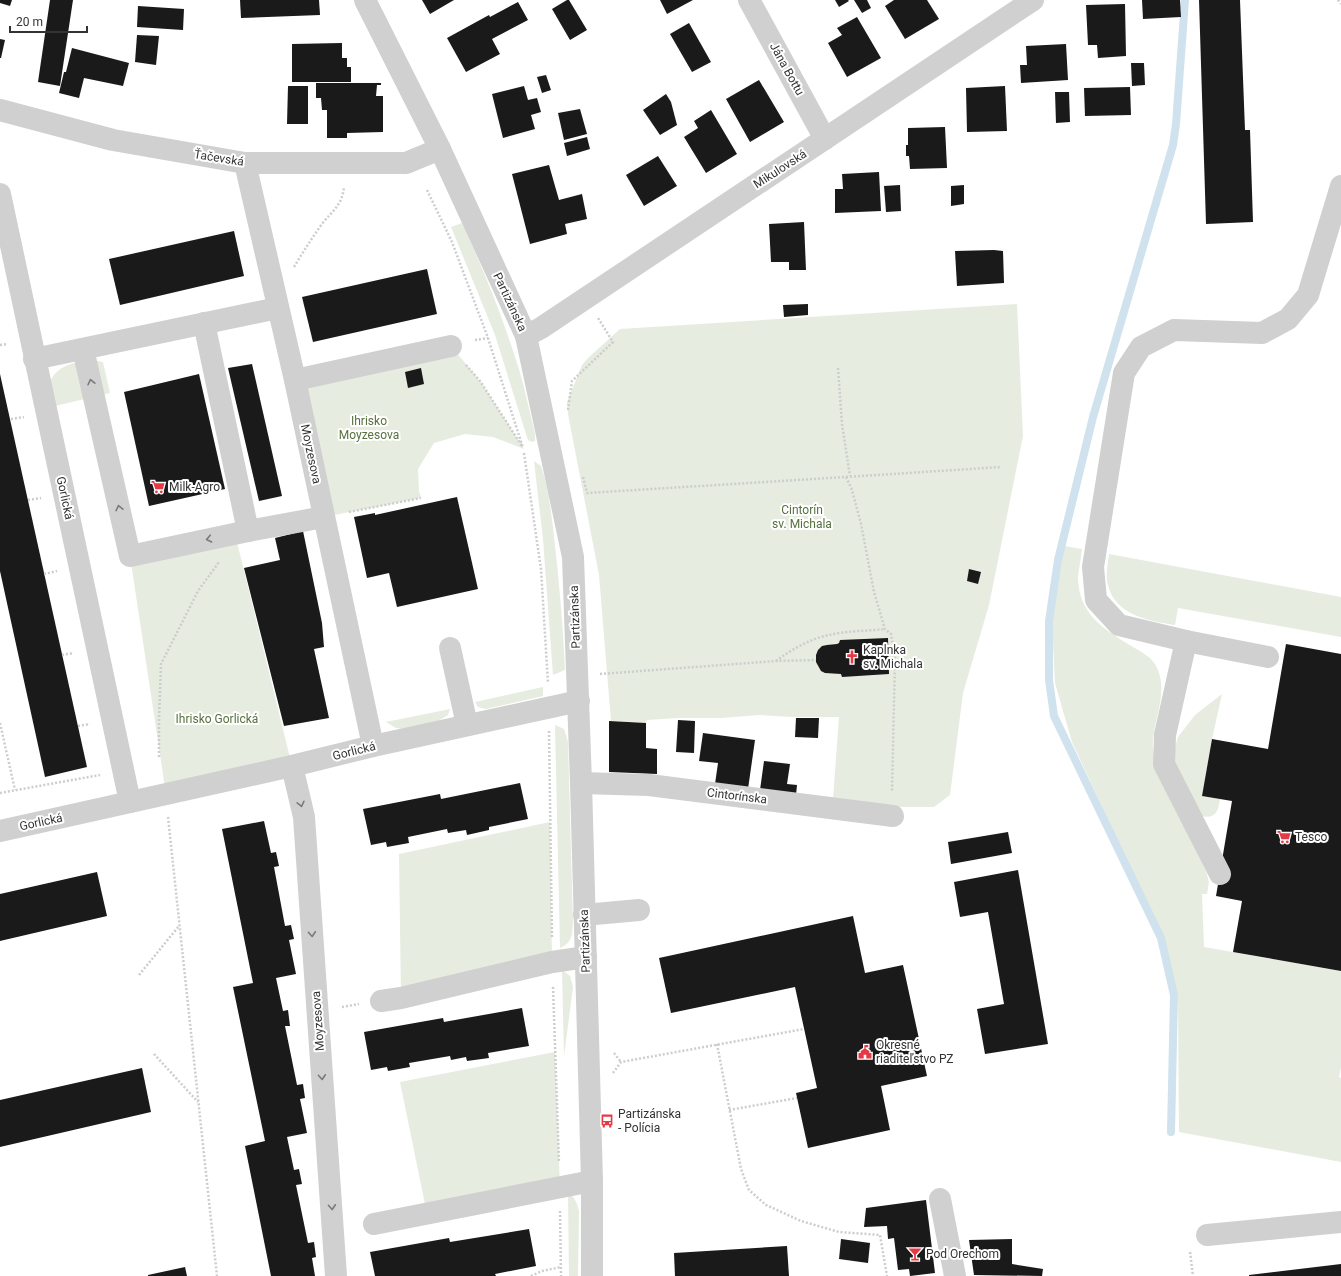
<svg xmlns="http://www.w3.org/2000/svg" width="1341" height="1276" font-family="Roboto,sans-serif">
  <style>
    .green { fill: #e6ecdf }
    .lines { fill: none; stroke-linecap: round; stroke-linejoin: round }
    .stream { stroke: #cfe2ee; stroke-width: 8 }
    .building { fill: #1a1a1a }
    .path { stroke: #cdcdcd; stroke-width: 2.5; stroke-dasharray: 2 2; stroke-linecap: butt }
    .minor { stroke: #d0d0d0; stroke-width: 22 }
    .oneway { stroke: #7a7a7a }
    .labels { text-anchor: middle; stroke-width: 4; stroke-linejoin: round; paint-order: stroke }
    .street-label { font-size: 12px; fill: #333; stroke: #fff }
    .park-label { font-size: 12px; fill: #56703f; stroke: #fff }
    .poi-label { font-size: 12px; fill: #333; stroke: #fff; text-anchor: start }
  </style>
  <rect width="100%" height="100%" fill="#fff"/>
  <g class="green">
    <path d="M462,223C483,268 501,313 516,360C524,384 529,409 535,434V441L532,442L528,440L527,437L495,335L451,227Z"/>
    <path d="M1017,304L1023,436L989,605L963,693L950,795L934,807H885L833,799L839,717H793L759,715L721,718H678L647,720L646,723L611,721L599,575L568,414L567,402L582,365L588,358L620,329Z"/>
    <path d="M451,346L480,381L524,449L493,437L465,434L434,443L418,469L419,491L421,498L324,517L295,380Z"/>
    <path d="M92,360L103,362L110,393L51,407C50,400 47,391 49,385C55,365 75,362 92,360Z"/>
    <path d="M534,461L541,466C549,488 551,513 554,536C559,580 563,625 565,670L553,675L543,539Z"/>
    <path d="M235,534L292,766L166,794L130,556Z"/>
    <path d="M1064,546L1082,549C1081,558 1079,568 1078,576C1078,615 1104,629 1133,647C1142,652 1153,658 1157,668C1168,691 1155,717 1153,740C1152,748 1154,754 1155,761L1206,871L1209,882L1207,894H1202L1204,947L1341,971V1067L1339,1077L1341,1078V1162L1179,1132L1178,996L1163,938L1072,742L1055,683L1052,621Z"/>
    <path d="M1109,554L1341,597V637L1178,608L1175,625C1149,621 1115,615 1108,585C1105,575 1108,564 1109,554Z"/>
    <path d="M543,687V696L486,709L478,707L475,702Z"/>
    <path d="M1222,694L1212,739L1202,796L1220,799C1218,813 1215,819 1200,816L1173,765L1174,751L1178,737L1195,715Z"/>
    <path d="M450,709L448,715L438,721L404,729L396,728L386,722Z"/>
    <path d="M555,725L564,729L568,742L573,922C572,935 573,942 560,948Z"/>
    <path d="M550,822L552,962L401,998L399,854Z"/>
    <path d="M562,970L570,976L573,987L564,1056Z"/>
    <path d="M555,1052L560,1188L427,1214L400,1082Z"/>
    <path d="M568,1193C575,1197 577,1203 579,1211L578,1276H569Z"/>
  </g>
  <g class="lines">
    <path class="stream" d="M1171,1132L1174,995L1161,938L1054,716L1049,680V621L1058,560L1093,417L1173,145L1176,124L1185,0"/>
  </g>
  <g class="building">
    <path d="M0,0H12L10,6L0,3Z"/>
    <path d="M50,0H73L60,86L38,82Z"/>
    <path d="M240,0H319L320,15L241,18Z"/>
    <path d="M422,0H454L430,14Z"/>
    <path d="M567,0H569L587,30L570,40L552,9Z"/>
    <path d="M660,0H693L667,14Z"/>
    <path d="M835,0H848L849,1L839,7Z"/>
    <path d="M854,0H867L871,8L862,13Z"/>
    <path d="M894,0H927L939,19L905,39L885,6Z"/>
    <path d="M1142,0H1180L1181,17L1143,19Z"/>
    <path d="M1199,0H1240L1245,130H1250L1253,222L1206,224Z"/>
    <path d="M518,2L528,20L492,39L500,54L466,72L447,38L489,15L490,17Z"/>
    <path d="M1125,4L1126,56L1098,58L1097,45H1088L1086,5Z"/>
    <path d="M138,6L184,9L183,30L137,27Z"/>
    <path d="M857,17L881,58L847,77L828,43L842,35L837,28Z"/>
    <path d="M689,23L711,62L692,72L670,34Z"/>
    <path d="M137,35L159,36L156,65L135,62Z"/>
    <path d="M0,39L5,40L1,58H0Z"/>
    <path d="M342,43V58H347V67H351V82H292V44Z"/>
    <path d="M1066,44L1068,80L1021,83L1020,65H1027L1026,46Z"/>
    <path d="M72,48L129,63L123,86L84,78L79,98L59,93L64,72H66Z"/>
    <path d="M1131,63H1144L1145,85L1132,86Z"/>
    <path d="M546,75L551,90L542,93L537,77Z"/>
    <path d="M759,80L784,122L750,142L726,99Z"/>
    <path d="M316,83H381V85H377L376,96H383V132L347,133V138H327V110H322L321,98H316Z"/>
    <path d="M288,86H308V124H287Z"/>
    <path d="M524,86L528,100L537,98L541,112L531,115L535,129L503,138L492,94Z"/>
    <path d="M1005,86L1007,131L967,132L966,88Z"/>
    <path d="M1130,87L1131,115L1085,116L1084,88Z"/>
    <path d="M1055,92H1069L1070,122L1056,123Z"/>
    <path d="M666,94L671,102L677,125L660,135L643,110Z"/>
    <path d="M580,109L587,134L564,140L558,113Z"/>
    <path d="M711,110L737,154L706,173L684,137L698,128L694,121Z"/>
    <path d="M945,127L947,168L910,169L909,156H906V145H908V128Z"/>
    <path d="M587,137L590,149L567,156L564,143Z"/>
    <path d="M658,156L677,186L644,206L626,175Z"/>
    <path d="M549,165L559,200L582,194L587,219L565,224L567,234L530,244L512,174Z"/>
    <path d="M879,172L881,211L835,213V189H843L842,174Z"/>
    <path d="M900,185L901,211L886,212L884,186Z"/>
    <path d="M964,185V204L951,206V186Z"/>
    <path d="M804,222L806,270H789V262H771L769,224Z"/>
    <path d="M234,231L244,276L120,305L109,259Z"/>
    <path d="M994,250L1003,251L1004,283L957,286L955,251Z"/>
    <path d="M427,269L437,314L313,342L302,297Z"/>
    <path d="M808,304V315L784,317L783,305Z"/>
    <path d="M252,364L282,496L259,501L228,368Z"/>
    <path d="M421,368L424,384L408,388L405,372Z"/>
    <path d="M0,374L87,767L45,777L0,571Z"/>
    <path d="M199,374L225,489L149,506L124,392Z"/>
    <path d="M457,497L478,589L397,607L389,573L367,578L354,517L375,513V515Z"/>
    <path d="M303,531L322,623L324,647L314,649L329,718L284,726L244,568L280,560L275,538Z"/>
    <path d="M969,569L981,572L978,584L967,581Z"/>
    <path d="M888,638L889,674L842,677L841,674L825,673L821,671L816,662V655L818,650L822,646L827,645L837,644L839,643L840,640Z"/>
    <path d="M1286,644L1341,654V971L1233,952L1242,901L1216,896L1232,801L1202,796L1212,739L1268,749Z"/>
    <path d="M796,718H819L818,738L795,737Z"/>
    <path d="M678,720L695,721L694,753L676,752Z"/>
    <path d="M609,721L646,723V748L657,749V774L609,772Z"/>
    <path d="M703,733L755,740L748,789L715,784L718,763L699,761Z"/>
    <path d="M764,761L790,764L787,784L797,785L796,795L760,790Z"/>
    <path d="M520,783L528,819L489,827V830L467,835L466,830L448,833L447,829L408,837L409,843L387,847L386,842L371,845L363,809L440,794L441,799Z"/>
    <path d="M264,821L271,853L276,852L279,866L274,867L285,926L291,925L294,939L289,940L296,974L276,978L283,1011L288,1010L290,1026H285L297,1085L303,1084L305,1098L300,1099L307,1133L287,1137L294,1170L299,1169L302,1184L296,1185L308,1243L314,1242L316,1257L312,1258L315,1276H271L245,1146L265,1141L233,987L253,983L222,829Z"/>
    <path d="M1008,832L1012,853L951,864L948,842Z"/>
    <path d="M1018,870L1048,1044L985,1054L977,1009L1004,1004L988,912L960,917L954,882Z"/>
    <path d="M97,872L107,916L0,941V894Z"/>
    <path d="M853,916L865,973L903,965L927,1076L881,1086L890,1130L808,1148L796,1093L817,1088L795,987L671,1013L659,958Z"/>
    <path d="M522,1008L529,1046L488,1053L489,1058L467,1061L466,1057L451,1060L450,1056L409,1063L410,1067L388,1071L387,1067L371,1070L364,1032L443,1018L444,1022Z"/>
    <path d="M142,1068L151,1112L0,1147V1100Z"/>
    <path d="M926,1200L935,1273L910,1276L909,1269L898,1270L894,1238L888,1239L887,1226L864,1227L866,1208Z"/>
    <path d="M529,1229L536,1266L495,1274L496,1276H375L370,1252L449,1238L450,1242Z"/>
    <path d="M841,1239L870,1243L868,1263L839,1259Z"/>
    <path d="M1012,1239V1264L1043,1269L1042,1276L974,1275L969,1240Z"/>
    <path d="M787,1246L789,1276H675L674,1253Z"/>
    <path d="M1341,1264V1276H1249V1275Z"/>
    <path d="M185,1267L187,1276H148V1275Z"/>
  </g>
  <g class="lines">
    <g class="path">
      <path d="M1338,0L1341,4"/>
      <path d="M427,190L452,242L488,338L523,448"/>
      <path d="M294,267C303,252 312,238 322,224C332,211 342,206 344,187"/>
      <path d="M475,340L488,338"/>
      <path d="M0,345L8,344"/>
      <path d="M466,365L480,381L522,446"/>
      <path d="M838,368L842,424L850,476"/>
      <path d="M568,410L572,381L613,342L598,318"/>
      <path d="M11,419L24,417"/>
      <path d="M524,453L541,569L548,683"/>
      <path d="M583,477L587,493L846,477L852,490L861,524L874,592L885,629L891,634L895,659L892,791"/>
      <path d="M846,477L1001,467"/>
      <path d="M28,500L41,498"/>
      <path d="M349,512L421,498"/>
      <path d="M44,574L57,571"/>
      <path d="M62,655L74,653"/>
      <path d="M776,661C792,649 810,639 829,635C845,631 868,631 885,629"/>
      <path d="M600,674L776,661L816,660"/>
      <path d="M0,723L15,790"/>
      <path d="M78,726L90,724"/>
      <path d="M549,731L552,938"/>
      <path d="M159,757V719L161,664L198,591L219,562"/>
      <path d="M0,793L100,775"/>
      <path d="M168,817L217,1276"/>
      <path d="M139,975L179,926"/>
      <path d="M553,987L559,1162"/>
      <path d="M342,1007L359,1004"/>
      <path d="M717,1044L741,1169L749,1190L766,1205L801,1221L839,1232L880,1235L887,1276"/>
      <path d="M614,1053L621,1062"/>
      <path d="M154,1054L198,1102"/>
      <path d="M613,1073L621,1062L804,1029"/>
      <path d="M729,1110L797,1098"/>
      <path d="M560,1211L561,1276"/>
      <path d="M1190,1252L1193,1276"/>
      <path d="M531,1276L542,1271L561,1267"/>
    </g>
    <g class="minor">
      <path d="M365,0L440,149L526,336L573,557L581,783L592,1181V1276"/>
      <path d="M749,0L825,139"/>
      <path d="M0,110L113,140L245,163H406L440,149"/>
      <path d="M245,163L295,380L373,746"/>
      <path d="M0,194L130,802"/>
      <path d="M204,323L248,531"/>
      <path d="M526,336L541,328L1033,0"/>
      <path d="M83,349L130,556L248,531L324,517"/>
      <path d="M34,359L278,308"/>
      <path d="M295,380L451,346"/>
      <path d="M1186,641L1165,735L1164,764L1220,874"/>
      <path d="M450,648L467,725"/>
      <path d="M1268,657L1186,641L1119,625L1096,600L1093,567L1124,373L1141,347L1174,330L1262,333L1288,319L1308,295L1341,186"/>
      <path d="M292,766L304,817L336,1276"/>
      <path d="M581,783L649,785L893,816"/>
      <path d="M0,831L292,766L373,746L579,701"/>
      <path d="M584,915L639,910"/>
      <path d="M381,1001L401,998L552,962L586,957"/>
      <path d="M940,1199L955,1276"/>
      <path d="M374,1224L592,1181"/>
      <path d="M1207,1235L1341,1222"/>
    </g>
  </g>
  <defs><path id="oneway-chevron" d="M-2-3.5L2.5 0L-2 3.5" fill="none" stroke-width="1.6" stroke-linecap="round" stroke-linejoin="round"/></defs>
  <g class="oneway">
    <use href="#oneway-chevron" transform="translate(91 382) rotate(-103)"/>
    <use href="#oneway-chevron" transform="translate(119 508) rotate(-103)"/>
    <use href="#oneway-chevron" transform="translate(209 539) rotate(168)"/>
    <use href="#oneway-chevron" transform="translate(301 804) rotate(77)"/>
    <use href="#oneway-chevron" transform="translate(312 934) rotate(86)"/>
    <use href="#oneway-chevron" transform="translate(322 1077) rotate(86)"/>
    <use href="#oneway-chevron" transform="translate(332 1207) rotate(86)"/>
  </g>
  <defs>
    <g id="supermarket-bare" transform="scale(1.08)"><path d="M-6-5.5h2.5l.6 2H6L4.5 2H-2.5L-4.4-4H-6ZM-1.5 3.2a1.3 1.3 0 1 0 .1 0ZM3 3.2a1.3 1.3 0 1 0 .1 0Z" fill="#e63946" stroke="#fff" stroke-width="2.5" paint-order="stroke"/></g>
    <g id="church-bare" transform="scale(1.08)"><path d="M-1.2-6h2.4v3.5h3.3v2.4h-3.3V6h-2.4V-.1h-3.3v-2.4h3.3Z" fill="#e63946" stroke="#fff" stroke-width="2.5" paint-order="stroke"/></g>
    <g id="civic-bare" transform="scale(1.08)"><path d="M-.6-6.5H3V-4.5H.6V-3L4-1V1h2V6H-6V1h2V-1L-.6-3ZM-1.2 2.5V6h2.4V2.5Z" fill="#e63946" stroke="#fff" stroke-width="2.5" paint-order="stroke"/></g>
    <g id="bus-bare" transform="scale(1.08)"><path d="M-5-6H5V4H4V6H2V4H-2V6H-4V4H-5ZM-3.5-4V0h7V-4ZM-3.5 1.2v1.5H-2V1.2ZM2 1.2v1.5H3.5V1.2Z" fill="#e63946" stroke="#fff" stroke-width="2.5" paint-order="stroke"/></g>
    <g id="bar-bare" transform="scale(1.08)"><path d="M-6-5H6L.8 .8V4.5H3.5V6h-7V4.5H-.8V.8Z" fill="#e63946" stroke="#fff" stroke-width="2.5" paint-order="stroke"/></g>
  </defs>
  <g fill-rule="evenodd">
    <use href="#supermarket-bare" x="158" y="487"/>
    <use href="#church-bare" x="852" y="657"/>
    <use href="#supermarket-bare" x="1284" y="837"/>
    <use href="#civic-bare" x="865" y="1052"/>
    <use href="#bus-bare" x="607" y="1121"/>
    <use href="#bar-bare" x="915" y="1254"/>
  </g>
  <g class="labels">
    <g class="street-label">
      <text transform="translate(787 69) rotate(61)" y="4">Jána Bottu</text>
      <text transform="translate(219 158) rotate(9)" y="4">Ťačevská</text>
      <text transform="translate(780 169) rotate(-33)" y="4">Mikulovská</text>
      <text transform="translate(510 302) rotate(65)" y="4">Partizánska</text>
      <text transform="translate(311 454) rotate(78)" y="4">Moyzesova</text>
      <text transform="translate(65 498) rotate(78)" y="4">Gorlická</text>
      <text transform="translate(575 617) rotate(-92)" y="4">Partizánska</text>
      <text transform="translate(354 751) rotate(-14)" y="4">Gorlická</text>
      <text transform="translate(737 796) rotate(7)" y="4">Cintorínska</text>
      <text transform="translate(41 822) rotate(-12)" y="4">Gorlická</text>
      <text transform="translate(585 941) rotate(-92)" y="4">Partizánska</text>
      <text transform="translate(318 1021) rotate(-94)" y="4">Moyzesova</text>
    </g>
    <g class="park-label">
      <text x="369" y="425">Ihrisko<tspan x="369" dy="14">Moyzesova</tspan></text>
      <text x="802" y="514">Cintorín<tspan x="802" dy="14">sv. Michala</tspan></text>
      <text x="217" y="723">Ihrisko Gorlická</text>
    </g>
    <g class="poi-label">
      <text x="169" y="491">Milk-Agro</text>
      <text x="863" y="654">Kaplnka<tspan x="863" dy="14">sv. Michala</tspan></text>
      <text x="1295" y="841">Tesco</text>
      <text x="876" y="1049">Okresné<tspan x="876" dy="14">riaditeľstvo PZ</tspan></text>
      <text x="618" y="1118">Partizánska<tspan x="618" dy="14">- Polícia</tspan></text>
      <text x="926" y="1258">Pod Orechom</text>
    </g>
  </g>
  <path d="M10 26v6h77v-6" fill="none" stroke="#333333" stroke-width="2"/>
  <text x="16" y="26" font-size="12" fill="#333333" stroke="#ffffff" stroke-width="3" paint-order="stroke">20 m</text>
</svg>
